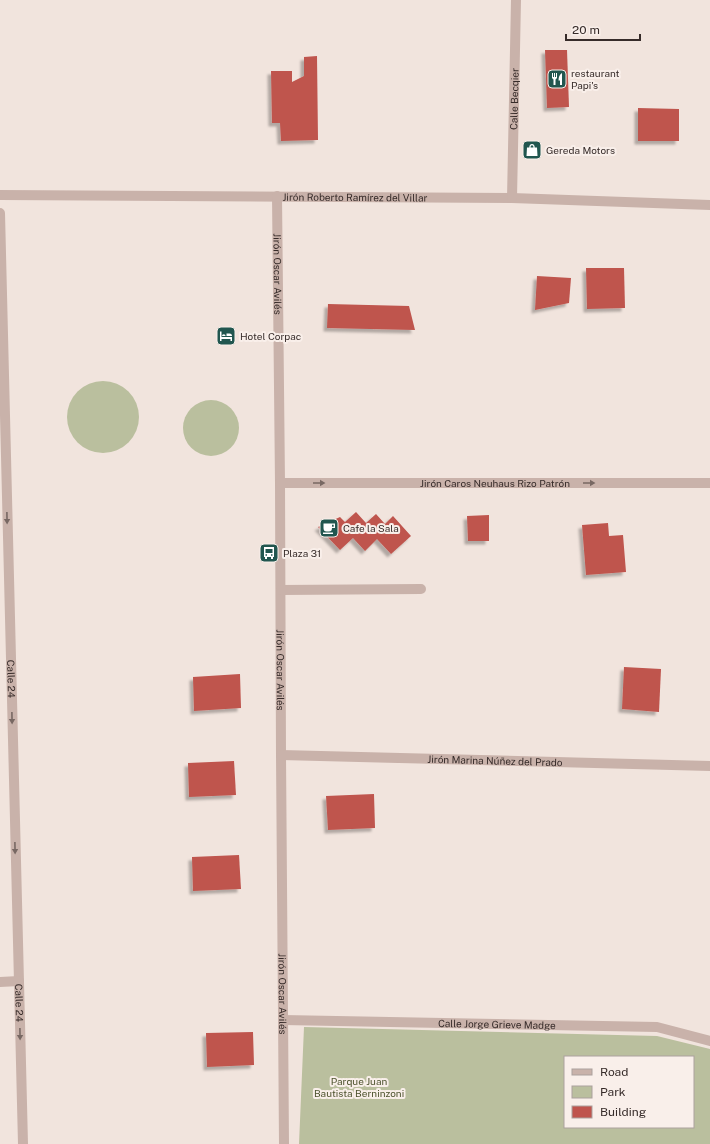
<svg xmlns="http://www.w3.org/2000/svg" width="710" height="1144" font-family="'Public Sans',sans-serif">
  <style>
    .green { fill: #babf9e; fill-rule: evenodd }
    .building { fill: #bf544d; filter: url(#shadow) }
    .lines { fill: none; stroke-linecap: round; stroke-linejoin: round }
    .minor { stroke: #c9b2aa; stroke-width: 10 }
    .oneway { fill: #786863 }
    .labels { text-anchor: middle; stroke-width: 4; stroke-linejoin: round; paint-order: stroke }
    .poi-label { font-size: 10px; fill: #362b29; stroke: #f9efea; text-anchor: start }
    .street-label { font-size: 10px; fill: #362b29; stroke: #f9efea }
    .park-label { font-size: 10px; fill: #4d532e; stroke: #f9efea }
  </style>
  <defs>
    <filter id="shadow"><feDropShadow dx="-3.5" dy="3.5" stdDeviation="1" flood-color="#0004"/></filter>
  </defs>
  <rect width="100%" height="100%" fill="#f1e4dd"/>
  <g class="green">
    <circle cx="103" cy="417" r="36"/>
    <circle cx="211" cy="428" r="28"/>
    <path d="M304,1027L657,1036L710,1049V1144H299ZM565,1057H693V1127H565Z"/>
  </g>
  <g class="building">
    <path d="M545,50H567L569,107L547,108Z"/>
    <path d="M317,56L318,140L281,141L280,123H272L271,71H292V82L304,76V57Z"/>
    <path d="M638,108L679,109V141H638Z"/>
    <path d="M586,268H624L625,308L587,309Z"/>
    <path d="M537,276L571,278L569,303L535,310Z"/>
    <path d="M328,304L409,306L415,330L327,328Z"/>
    <path d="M356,512L366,523L376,514L385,524L393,516L411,536L391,554L377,539L365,551L353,538L340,550L318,527L340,517L345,522Z"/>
    <path d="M489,515V541H468L467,516Z"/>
    <path d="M608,523L609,536L623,535L626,572L586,575L582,525Z"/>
    <path d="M624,667L661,669L659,712L622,709Z"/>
    <path d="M240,674L241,708L194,711L193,677Z"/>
    <path d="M234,761L236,795L189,797L188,763Z"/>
    <path d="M374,794L375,828L328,830L326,796Z"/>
    <path d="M239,855L241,889L193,891L192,857Z"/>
    <path d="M253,1032L254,1065L207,1067L206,1033Z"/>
  </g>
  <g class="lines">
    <g class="minor">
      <path id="s1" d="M0,195L512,198L710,205"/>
      <path id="s2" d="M277,196L280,483L281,755L284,1144"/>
      <path id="s3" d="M512,198L516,0"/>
      <path id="s4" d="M0,213L23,1144"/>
      <path id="s5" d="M280,483H710"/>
      <path d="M281,590L421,589"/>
      <path id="s6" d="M281,755L710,766"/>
      <path d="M0,982L19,981"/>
      <path id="s7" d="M283,1020L657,1027L710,1041"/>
    </g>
  </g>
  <defs><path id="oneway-solid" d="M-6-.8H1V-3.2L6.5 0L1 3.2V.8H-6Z"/></defs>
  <g class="oneway">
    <use href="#oneway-solid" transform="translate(319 483)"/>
    <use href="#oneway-solid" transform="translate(589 483)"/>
    <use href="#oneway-solid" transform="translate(7 518) rotate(89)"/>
    <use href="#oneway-solid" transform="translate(12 718) rotate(89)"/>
    <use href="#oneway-solid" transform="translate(15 848) rotate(89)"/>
    <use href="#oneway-solid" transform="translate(20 1034) rotate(89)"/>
  </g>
  <defs>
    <g id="restaurant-square" transform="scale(1)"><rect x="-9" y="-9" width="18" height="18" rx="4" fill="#21564f" stroke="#f9efea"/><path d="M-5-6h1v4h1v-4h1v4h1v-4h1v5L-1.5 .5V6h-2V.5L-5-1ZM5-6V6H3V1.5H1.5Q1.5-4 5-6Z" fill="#fff"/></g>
    <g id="shop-square" transform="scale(1)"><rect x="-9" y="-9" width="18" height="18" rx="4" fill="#21564f" stroke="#f9efea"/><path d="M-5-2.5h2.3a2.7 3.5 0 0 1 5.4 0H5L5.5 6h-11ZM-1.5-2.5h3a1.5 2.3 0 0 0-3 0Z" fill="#fff"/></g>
    <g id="hotel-square" transform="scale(1)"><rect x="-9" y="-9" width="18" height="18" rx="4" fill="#21564f" stroke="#f9efea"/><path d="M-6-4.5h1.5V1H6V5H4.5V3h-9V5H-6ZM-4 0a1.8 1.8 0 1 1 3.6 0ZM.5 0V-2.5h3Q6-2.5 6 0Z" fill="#fff"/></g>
    <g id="cafe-square" transform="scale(1)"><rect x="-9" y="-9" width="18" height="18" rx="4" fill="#21564f" stroke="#f9efea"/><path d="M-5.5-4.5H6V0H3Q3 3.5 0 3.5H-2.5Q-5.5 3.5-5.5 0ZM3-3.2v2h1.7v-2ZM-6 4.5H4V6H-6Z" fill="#fff"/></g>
    <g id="bus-square" transform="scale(1)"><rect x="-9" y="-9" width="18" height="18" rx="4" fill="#21564f" stroke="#f9efea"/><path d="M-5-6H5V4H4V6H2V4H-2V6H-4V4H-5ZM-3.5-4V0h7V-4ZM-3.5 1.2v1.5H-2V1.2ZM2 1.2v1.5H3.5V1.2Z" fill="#fff"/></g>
  </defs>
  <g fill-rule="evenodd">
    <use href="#restaurant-square" x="557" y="79"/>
    <use href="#shop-square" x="532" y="150"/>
    <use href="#hotel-square" x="226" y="336"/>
    <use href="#cafe-square" x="329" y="528"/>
    <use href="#bus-square" x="269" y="553"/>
  </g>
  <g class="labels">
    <g class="poi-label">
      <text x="571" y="77">restaurant<tspan x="571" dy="12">Papi's</tspan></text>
      <text x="546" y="154">Gereda Motors</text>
      <text x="240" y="340">Hotel Corpac</text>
      <text x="343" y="532">Cafe la Sala</text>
      <text x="283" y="557">Plaza 31</text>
    </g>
    <g class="street-label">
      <text dy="4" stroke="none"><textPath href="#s3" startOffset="99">Calle Becqier</textPath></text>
      <text dy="4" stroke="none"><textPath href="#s1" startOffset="355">Jirón Roberto Ramírez del Villar</textPath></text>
      <text dy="4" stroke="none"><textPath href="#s2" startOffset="78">Jirón Oscar Avilés</textPath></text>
      <text dy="4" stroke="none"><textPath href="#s5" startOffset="215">Jirón Caros Neuhaus Rizo Patrón</textPath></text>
      <text dy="4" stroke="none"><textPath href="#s2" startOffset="474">Jirón Oscar Avilés</textPath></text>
      <text dy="4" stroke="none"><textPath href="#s4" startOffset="466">Calle 24</textPath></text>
      <text dy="4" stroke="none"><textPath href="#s6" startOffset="214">Jirón Marina Núñez del Prado</textPath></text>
      <text dy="4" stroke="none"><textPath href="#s2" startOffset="798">Jirón Oscar Avilés</textPath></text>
      <text dy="4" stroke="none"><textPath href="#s4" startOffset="790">Calle 24</textPath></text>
      <text dy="4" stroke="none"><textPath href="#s7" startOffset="214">Calle Jorge Grieve Madge</textPath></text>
    </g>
    <g class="park-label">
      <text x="359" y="1085">Parque Juan<tspan x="359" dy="12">Bautista Berninzoni</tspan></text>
    </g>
  </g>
  <rect x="564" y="1056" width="130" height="72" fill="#f9efea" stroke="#aba19d"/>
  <rect x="572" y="1069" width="20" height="6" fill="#c9b2aa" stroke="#aba19d"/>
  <text x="600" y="1076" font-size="12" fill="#362b29">Road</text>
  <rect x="572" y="1086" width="20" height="12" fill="#babf9e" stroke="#aba19d"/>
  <text x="600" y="1096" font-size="12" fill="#362b29">Park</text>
  <rect x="572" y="1106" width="20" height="12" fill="#bf544d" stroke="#aba19d"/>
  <text x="600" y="1116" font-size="12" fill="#362b29">Building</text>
  <path d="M566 34v6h74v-6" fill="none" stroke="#362b29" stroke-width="2"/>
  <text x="572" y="34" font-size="12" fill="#362b29" stroke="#f9efea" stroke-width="3" paint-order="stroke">20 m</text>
</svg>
